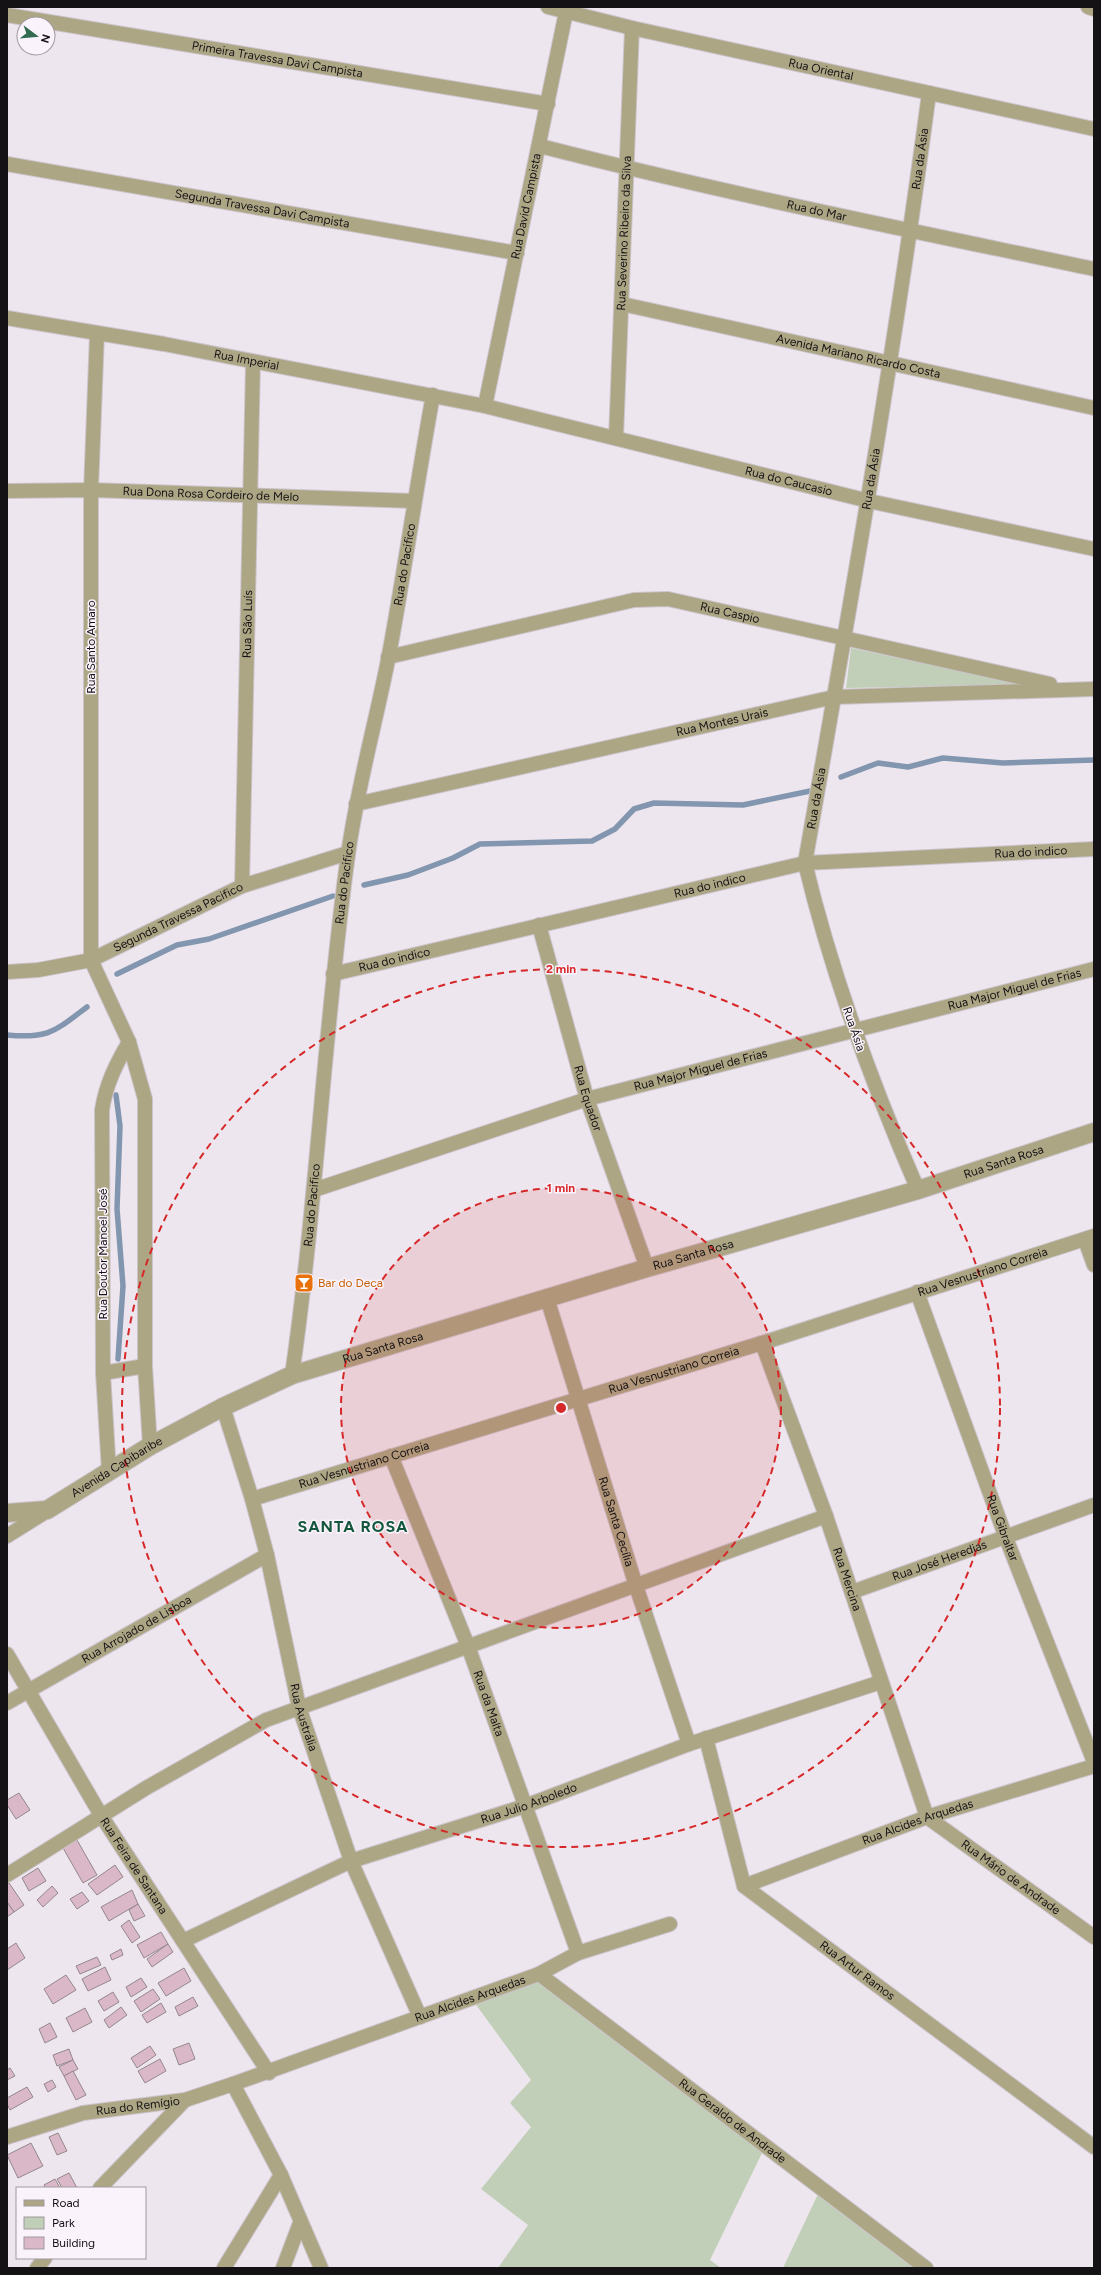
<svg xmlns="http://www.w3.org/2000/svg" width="1101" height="2275" font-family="Figtree,sans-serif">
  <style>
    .green { fill: #c1cfb8 }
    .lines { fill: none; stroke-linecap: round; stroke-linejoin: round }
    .stream { stroke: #8396af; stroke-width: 5.5 }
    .building { fill: #dab8c7; stroke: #93888c }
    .minor-casing { stroke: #cbc4cb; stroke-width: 16 }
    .tertiary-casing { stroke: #cbc4cb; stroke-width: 20 }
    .minor { stroke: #ada685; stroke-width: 14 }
    .tertiary { stroke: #ada685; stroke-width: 18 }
    .ring { fill: none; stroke: #d62828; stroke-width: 2; stroke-dasharray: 7 5 }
    .labels { text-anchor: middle; stroke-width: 3; stroke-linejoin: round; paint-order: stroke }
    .street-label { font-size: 12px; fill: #151215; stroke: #fbf3fb }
    .food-label { font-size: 12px; fill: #c56008; stroke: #fbf3fb; text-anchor: start }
    .district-label { font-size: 16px; font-weight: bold; letter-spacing: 1px; fill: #13573c; stroke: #fbf3fb }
    .centre { fill: #d62828; stroke: #fbf3fb; stroke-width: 2 }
    .ring-label { font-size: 12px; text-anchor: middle; font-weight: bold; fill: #d62828; stroke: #fbf3fb; stroke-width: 3; stroke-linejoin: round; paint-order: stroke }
  </style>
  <rect width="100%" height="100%" fill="#eee6ee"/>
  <g class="green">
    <path d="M851,648L1025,685L846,688Z"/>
    <path d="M537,1978L763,2151L710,2260L721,2268H498L528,2225L481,2189L531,2127L510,2103L531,2080L474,2002Z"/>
    <path d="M818,2194L915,2268H783Z"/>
  </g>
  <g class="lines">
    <g class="stream">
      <path d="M841,777L878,763L908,767L943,758L1003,763L1094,760"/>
      <path d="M364,885L408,875L453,858L480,844L592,841L615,829L634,809L654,803L743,805L815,790"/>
      <path d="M117,974L177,945L209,939L333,896"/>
      <path d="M7,1035C49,1039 55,1031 87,1007"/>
      <path d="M116,1095L120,1126L117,1209L123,1286L118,1359"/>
    </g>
  </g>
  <g class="building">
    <path d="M19,1793L30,1810L16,1819L7,1805V1800Z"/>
    <path d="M77,1840L97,1875L83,1883L63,1848Z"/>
    <path d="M115,1865L123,1877L97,1895L88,1884Z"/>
    <path d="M38,1868L46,1881L29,1891L22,1878Z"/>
    <path d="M9,1883L24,1905L14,1912L7,1902V1884Z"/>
    <path d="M52,1886L58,1893L43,1907L37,1900Z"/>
    <path d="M132,1890L138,1904L109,1921L101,1907Z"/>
    <path d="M82,1892L89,1901L77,1909L70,1899Z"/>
    <path d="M7,1902L14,1912L7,1917Z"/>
    <path d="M138,1904L145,1916L134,1921L129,1910Z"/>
    <path d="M129,1920L140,1937L132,1943L121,1926Z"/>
    <path d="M161,1932L168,1944L144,1958L137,1945Z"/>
    <path d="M16,1943L25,1958L7,1970V1949Z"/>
    <path d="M168,1944L173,1952L152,1967L147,1959Z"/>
    <path d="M121,1949L123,1955L112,1960L110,1955Z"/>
    <path d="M97,1957L101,1965L80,1974L76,1966Z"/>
    <path d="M105,1967L111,1980L88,1991L82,1979Z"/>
    <path d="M184,1968L191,1981L166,1996L158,1983Z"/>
    <path d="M66,1975L76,1990L53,2004L44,1989Z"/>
    <path d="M141,1978L147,1987L131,1997L126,1987Z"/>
    <path d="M153,1989L160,1999L141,2012L134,2001Z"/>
    <path d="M113,1992L119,2002L104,2011L98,2001Z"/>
    <path d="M193,1997L198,2006L179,2016L175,2007Z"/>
    <path d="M161,2003L166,2012L147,2023L142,2015Z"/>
    <path d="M121,2007L127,2015L109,2028L104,2020Z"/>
    <path d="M85,2008L92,2022L73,2032L66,2018Z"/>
    <path d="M50,2023L57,2037L45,2043L39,2029Z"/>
    <path d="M189,2043L195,2059L179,2065L173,2049Z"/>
    <path d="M150,2046L156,2055L137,2068L131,2058Z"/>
    <path d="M69,2049L73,2060L57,2066L53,2055Z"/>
    <path d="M160,2059L166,2071L145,2083L138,2071Z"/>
    <path d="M73,2060L78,2069L64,2076L59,2067Z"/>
    <path d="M10,2068L15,2076L7,2080V2070Z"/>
    <path d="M73,2071L86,2095L76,2100L64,2076Z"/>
    <path d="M52,2080L56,2087L48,2092L44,2084Z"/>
    <path d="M27,2087L33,2097L10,2110L7,2104V2098Z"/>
    <path d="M58,2133L67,2151L57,2155L49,2137Z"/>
    <path d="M31,2143L43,2166L18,2178L7,2155Z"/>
    <path d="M69,2173L77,2188H62L57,2179Z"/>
    <path d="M55,2179L60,2188H46L44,2185Z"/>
  </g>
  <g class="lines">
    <g class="minor-casing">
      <g id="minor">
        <path id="s1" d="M548,7L632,28L1094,129"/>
        <path d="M1088,7L1094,9"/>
        <path id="s2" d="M7,15L548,104"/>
        <path id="s3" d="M540,146C723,193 909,230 1094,269"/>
        <path id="s4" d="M7,164L517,253"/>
        <path id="s5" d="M622,304L1094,408"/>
        <path id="s6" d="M7,318L164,344L485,406L869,501L1094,549"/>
        <path d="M97,334L91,490V960L129,1042L145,1099V1366L150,1446"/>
        <path id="s7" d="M485,406L567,7"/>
        <path id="s8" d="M616,438L632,28"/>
        <path id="s9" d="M7,491L91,490L414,501"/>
        <path id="s10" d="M388,657L634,600L668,599L1050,684"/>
        <path id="s11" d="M356,804L834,697L1094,689"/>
        <path id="s12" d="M242,886L253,362"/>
        <path id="s13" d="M539,925L587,1099L647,1268"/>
        <path id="s14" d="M7,972L38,970L91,960L242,886L348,853"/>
        <path id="s15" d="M333,974L805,863L1094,849"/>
        <path id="s16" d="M314,1190L587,1099L1094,969"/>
        <path id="s17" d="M918,1190C872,1084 832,976 805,863C850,607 895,351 929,93"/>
        <path d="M1085,1240L1094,1265"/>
        <path id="s18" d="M917,1292L1006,1538L1094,1762"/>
        <path id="s19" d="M547,1298L636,1586L689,1744"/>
        <path id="s20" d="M762,1343L826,1516L927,1817L1094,1937"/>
        <path d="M103,1373L145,1366"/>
        <path id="s21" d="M292,1375C317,1202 324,1028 348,855C357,788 376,722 389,655C405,569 417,482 433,395"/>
        <path id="s22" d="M223,1407L252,1499L267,1555L299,1707L351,1861L420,2017"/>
        <path id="s23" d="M391,1456L468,1646L578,1953"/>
        <path d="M109,1472L103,1373L102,1110C106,1084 116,1064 129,1042"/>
        <path id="s24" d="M252,1499L762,1343L1094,1236"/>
        <path d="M7,1536L47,1511"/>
        <path id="s25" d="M852,1592L1094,1505"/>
        <path id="s26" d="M7,1654L102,1817L269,2073"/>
        <path id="s27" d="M7,1703L267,1555"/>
        <path id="s28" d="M706,1738L744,1886L1094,2147"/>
        <path d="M7,1875L146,1788L266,1720L826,1516"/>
        <path id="s29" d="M744,1886L927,1817L1094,1766"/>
        <path id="s30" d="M183,1941L351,1861L525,1806L689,1744L881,1682"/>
        <path id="s31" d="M539,1974L926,2268"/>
        <path d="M233,2084L281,2175L321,2268"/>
        <path id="s32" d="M7,2137L83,2113L185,2100L233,2084L539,1974L578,1953L670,1924"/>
        <path d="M100,2188L185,2100"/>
        <path d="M37,2268L45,2258"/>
        <path d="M224,2268L281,2175"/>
        <path d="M283,2268L300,2223"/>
      </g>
    </g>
    <g class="tertiary-casing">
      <g id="tertiary">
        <path id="s33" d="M7,1513L47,1510L150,1446L223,1407L292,1375L647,1268L918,1190L1094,1132"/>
      </g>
    </g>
    <use href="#minor" class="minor"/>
    <use href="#tertiary" class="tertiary"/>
  </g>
  <circle cx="561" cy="1408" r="220" fill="#d62828" fill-opacity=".12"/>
  <g class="ring">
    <circle cx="561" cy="1408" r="220"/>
    <circle cx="561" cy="1408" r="439"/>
  </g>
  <defs>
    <g id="bar-square" transform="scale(1)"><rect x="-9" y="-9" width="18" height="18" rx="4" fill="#e8710a" stroke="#fbf3fb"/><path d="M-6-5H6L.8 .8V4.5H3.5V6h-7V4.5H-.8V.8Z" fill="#fff"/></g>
  </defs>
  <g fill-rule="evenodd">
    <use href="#bar-square" x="304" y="1283"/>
  </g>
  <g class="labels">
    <g class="street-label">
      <text dy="4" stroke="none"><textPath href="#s2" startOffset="274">Primeira Travessa Davi Campista</textPath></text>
      <text dy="4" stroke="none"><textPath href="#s1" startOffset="280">Rua Oriental</textPath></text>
      <text dy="4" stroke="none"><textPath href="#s17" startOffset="1060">Rua da Ásia</textPath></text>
      <text dy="4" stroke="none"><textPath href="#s7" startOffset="204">Rua David Campista</textPath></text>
      <text dy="4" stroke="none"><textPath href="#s4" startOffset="259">Segunda Travessa Davi Campista</textPath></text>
      <text dy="4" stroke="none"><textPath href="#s3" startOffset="284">Rua do Mar</textPath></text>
      <text dy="4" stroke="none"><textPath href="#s8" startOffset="205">Rua Severino Ribeiro da Silva</textPath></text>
      <text dy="4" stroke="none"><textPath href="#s5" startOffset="242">Avenida Mariano Ricardo Costa</textPath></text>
      <text dy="4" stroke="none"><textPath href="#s6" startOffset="243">Rua Imperial</textPath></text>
      <text dy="4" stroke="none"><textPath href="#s17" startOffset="736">Rua da Ásia</textPath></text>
      <text dy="4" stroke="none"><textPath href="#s6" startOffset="799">Rua do Caucasio</textPath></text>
      <text dy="4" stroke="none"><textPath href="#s9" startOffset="204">Rua Dona Rosa Cordeiro de Melo</textPath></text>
      <text dy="4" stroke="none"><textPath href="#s21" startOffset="819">Rua do Pacifico</textPath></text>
      <text dy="4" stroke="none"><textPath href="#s10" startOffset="350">Rua Caspio</textPath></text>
      <text dy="4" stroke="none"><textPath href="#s12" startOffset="262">Rua São Luís</textPath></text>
      <text transform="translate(91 647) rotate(-90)" y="4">Rua Santo Amaro</text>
      <text dy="4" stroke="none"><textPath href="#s11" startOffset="375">Rua Montes Urais</textPath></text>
      <text dy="4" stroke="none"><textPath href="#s17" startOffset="412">Rua da Ásia</textPath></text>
      <text dy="4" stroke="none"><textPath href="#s15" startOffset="711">Rua do indico</textPath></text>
      <text dy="4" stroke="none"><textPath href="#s21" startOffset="495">Rua do Pacifico</textPath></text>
      <text dy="4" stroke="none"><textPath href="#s15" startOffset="387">Rua do indico</textPath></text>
      <text dy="4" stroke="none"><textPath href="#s14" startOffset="182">Segunda Travessa Pacifico</textPath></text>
      <text dy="4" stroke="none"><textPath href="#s15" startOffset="63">Rua do indico</textPath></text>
      <text dy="4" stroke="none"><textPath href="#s16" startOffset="729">Rua Major Miguel de Frias</textPath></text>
      <text transform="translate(854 1029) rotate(71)" y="4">Rua Ásia</text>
      <text dy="4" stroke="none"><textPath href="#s16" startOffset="405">Rua Major Miguel de Frias</textPath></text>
      <text dy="4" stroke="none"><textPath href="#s13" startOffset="180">Rua Equador</textPath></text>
      <text dy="4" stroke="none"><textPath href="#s33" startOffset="1063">Rua Santa Rosa</textPath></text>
      <text dy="4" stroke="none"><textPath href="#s21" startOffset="171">Rua do Pacifico</textPath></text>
      <text transform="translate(103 1254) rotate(-90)" y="4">Rua Doutor Manoel José</text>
      <text dy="4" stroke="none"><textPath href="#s33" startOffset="739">Rua Santa Rosa</textPath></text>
      <text dy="4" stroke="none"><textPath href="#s24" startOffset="765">Rua Vesnustriano Correia</textPath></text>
      <text dy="4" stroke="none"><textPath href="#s33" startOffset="415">Rua Santa Rosa</textPath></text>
      <text dy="4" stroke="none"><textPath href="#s24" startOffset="441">Rua Vesnustriano Correia</textPath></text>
      <text dy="4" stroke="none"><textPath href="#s24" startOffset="117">Rua Vesnustriano Correia</textPath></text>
      <text dy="4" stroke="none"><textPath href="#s33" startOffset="122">Avenida Capibaribe</textPath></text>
      <text dy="4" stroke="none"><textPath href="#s19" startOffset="234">Rua Santa Cecília</textPath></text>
      <text dy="4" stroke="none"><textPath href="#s18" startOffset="251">Rua Gibraltar</textPath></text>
      <text dy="4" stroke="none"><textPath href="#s25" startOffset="93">Rua José Heredias</textPath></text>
      <text dy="4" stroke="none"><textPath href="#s20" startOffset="251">Rua Mercina</textPath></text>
      <text dy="4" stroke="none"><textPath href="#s27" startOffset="149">Rua Arrojado de Lisboa</textPath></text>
      <text dy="4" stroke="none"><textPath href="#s23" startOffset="266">Rua da Malta</textPath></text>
      <text dy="4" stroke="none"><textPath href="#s22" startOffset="321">Rua Austrália</textPath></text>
      <text dy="4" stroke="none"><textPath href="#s30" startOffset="373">Rua Julio Arboledo</textPath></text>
      <text dy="4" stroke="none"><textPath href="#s29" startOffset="185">Rua Alcides Arquedas</textPath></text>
      <text dy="4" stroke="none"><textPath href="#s26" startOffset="247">Rua Feira de Santana</textPath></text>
      <text dy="4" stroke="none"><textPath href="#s20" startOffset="605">Rua Mário de Andrade</textPath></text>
      <text dy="4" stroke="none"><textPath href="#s28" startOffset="294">Rua Artur Ramos</textPath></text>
      <text dy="4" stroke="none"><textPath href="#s32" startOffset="485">Rua Alcides Arquedas</textPath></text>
      <text dy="4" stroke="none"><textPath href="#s32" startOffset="135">Rua do Remígio</textPath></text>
      <text dy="4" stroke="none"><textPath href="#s31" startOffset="243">Rua Geraldo de Andrade</textPath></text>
    </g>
    <g class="food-label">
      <text x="318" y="1287">Bar do Deca</text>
    </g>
    <g class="district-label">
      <text x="353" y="1532">SANTA ROSA</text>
    </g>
  </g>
  <circle cx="561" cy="1408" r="6" class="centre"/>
  <g class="ring-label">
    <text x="561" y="973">2 min</text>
    <text x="561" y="1192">1 min</text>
  </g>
  <rect width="1101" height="2275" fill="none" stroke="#151215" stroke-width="16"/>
  <rect x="16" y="2187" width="130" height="72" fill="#fbf3fb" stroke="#9f999f"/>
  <rect x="24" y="2200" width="20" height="6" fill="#ada685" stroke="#9f999f"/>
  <text x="52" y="2207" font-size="12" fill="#151215">Road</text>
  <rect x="24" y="2217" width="20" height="12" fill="#c1cfb8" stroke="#9f999f"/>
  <text x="52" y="2227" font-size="12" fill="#151215">Park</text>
  <rect x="24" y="2237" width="20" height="12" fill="#dab8c7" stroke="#9f999f"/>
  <text x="52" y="2247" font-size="12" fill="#151215">Building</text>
  <g transform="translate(36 36) rotate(106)"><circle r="19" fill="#fbf3fb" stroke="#9f999f"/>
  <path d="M0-3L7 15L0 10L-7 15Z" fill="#336b51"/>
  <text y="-6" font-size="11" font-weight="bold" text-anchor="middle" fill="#151215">N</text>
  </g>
</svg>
